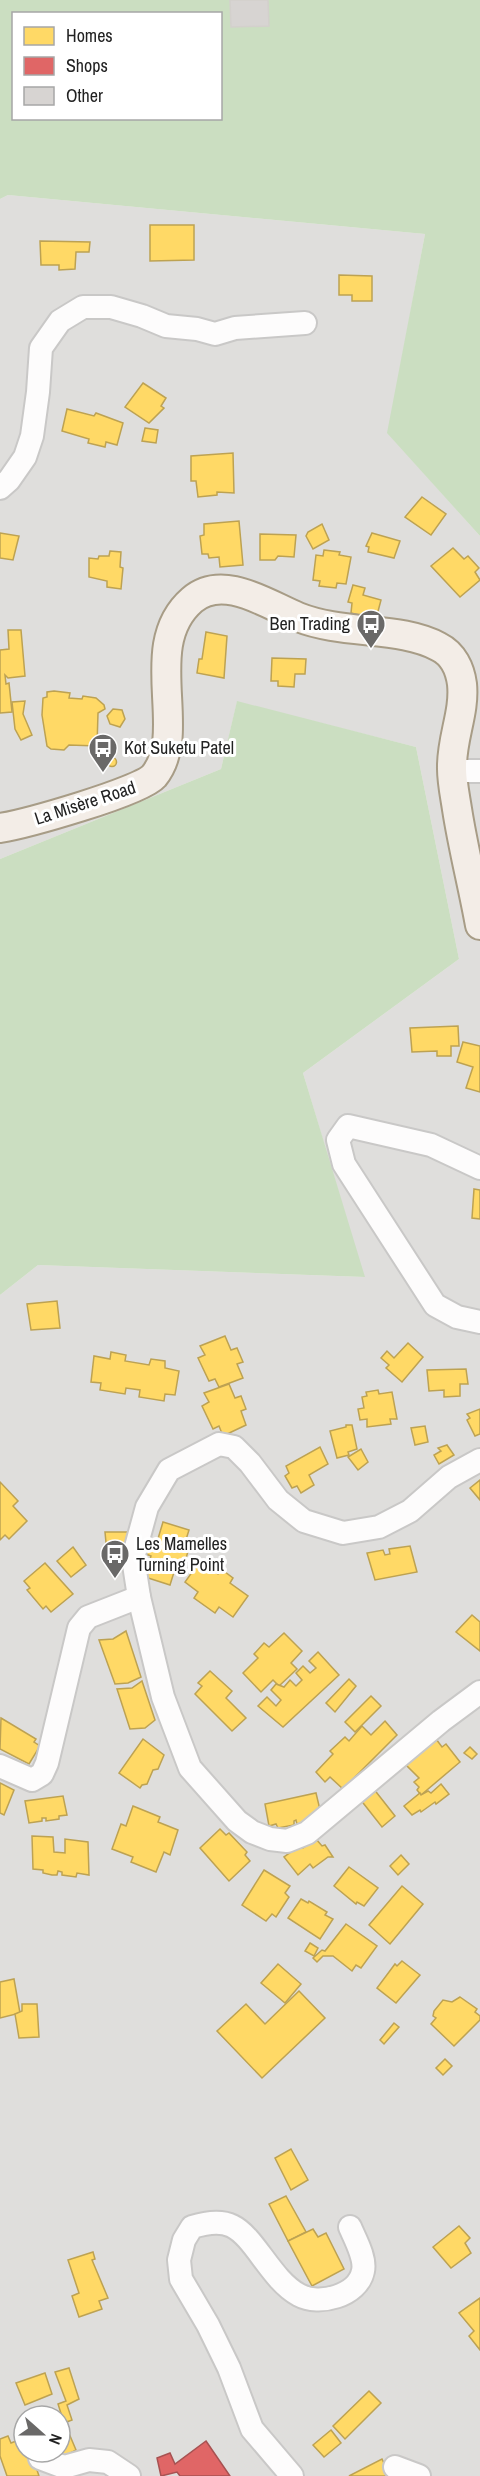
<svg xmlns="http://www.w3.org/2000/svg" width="480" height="2476" font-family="'Archivo Narrow',sans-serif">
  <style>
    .residential { fill: #dfdedc; fill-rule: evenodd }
    .forest { fill: #cbdec1; fill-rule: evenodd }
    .homes { fill: #ffd966; stroke: #bda252; stroke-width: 1.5 }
    .shops { fill: #e06666; stroke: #a75252; stroke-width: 1.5 }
    .building { fill: #d7d4d2; stroke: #d3d0cc; stroke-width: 1.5 }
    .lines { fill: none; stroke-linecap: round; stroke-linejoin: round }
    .minor-casing { stroke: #c9c8c7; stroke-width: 26 }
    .major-casing { stroke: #a79c86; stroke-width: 32 }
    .minor { stroke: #fdfcfc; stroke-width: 22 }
    .major { stroke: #f3ede7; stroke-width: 28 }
    .labels { text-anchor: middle; stroke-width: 6; stroke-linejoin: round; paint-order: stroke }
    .poi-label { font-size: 18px; fill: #222; stroke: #fff; text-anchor: start }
    .street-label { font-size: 18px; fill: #222; stroke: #fff }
  </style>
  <rect width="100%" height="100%" fill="#f0eeeb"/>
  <path class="residential" d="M8,195L425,234L388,433L480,536V2476H0V1295L38,1265L364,1277L303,1073L459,959L416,747L237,702L221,769L0,859V199ZM24,2416H60V2452H24Z"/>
  <g class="forest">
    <path d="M0,0H480V536L387,433L425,234L8,195L0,199ZM14,14H220V118H14Z"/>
    <path d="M237,701L416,747L459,959L303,1073L365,1277L38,1265L0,1295V859L221,769Z"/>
  </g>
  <g class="homes">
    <path d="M150,225H194V260L150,261Z"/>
    <path d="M40,241L90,242L89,252H76L75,269L59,270V265H41Z"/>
    <path d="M339,275L372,276V301H352V295H339Z"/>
    <path d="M143,383L166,398L161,406L164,408L149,423L125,407Z"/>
    <path d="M67,409L94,416L96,413L123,423L117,445L106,442L105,447L88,443L89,439L62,431Z"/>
    <path d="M145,428L158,430L156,443L142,441Z"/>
    <path d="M233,453L234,493L217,492V495L198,497L196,481H191V456Z"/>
    <path d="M422,497L446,514L431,535L405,517Z"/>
    <path d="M239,521L243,565L220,567L219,557L209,558L208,554H202L200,536L204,535V524Z"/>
    <path d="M322,524L329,540L313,549L306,536L308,532Z"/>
    <path d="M0,533L19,536L13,560L0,558Z"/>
    <path d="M372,533L400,541L394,558L368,552L369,547L366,546Z"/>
    <path d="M260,534L296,535L294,557L278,556L275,560H260Z"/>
    <path d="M453,548L464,559L468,556L479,568L475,572L480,580L460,597L431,566Z"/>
    <path d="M324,550L340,552L339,555L351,557L346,584L337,583L336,588L319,586L320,581L313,580L316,555L323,556Z"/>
    <path d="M110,551L121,552L120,567L123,568L121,589L107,587V581L89,577V558L98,559L99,556H109Z"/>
    <path d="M353,585L365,588L363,595L381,600L376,619L351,613L352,603L348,602Z"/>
    <path d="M8,630H21L25,676L8,678L5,675L6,684L9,683L12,712L0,713V650L9,649Z"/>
    <path d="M206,632L227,636L224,678L197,673L199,659H202Z"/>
    <path d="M272,658L306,659L305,674H295L294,687L278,686V681H271Z"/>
    <path d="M54,691L70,693L69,698L82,699L83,696L96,698L104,705L105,709L98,713L97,746L69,745L64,750L51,749L47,746L42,715L43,698L47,697V692Z"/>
    <path d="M25,701L23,714L32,735L21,740L15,729L12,702Z"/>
    <path d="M113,709L122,710L125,719L120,727L110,724L107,716Z"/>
    <circle cx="112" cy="762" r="4.5"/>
    <path d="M458,1026L459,1046H451V1056H437V1051L412,1052L410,1028Z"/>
    <path d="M463,1042L480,1046V1092L466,1088L473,1067L457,1062Z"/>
    <path d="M474,1189L480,1190V1219L472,1218Z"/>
    <path d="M57,1301L60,1328L31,1330L27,1304Z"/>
    <path d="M225,1336L231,1350L237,1348L243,1362L237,1364L243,1378L219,1387L215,1379L209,1381L198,1358L205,1355L200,1346Z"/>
    <path d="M408,1343L423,1357L402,1382L386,1368L389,1365L381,1358L387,1351L394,1358Z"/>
    <path d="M111,1352L126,1355L125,1361L149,1365L151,1359L165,1361V1368L179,1371L175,1395L165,1394L164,1401L139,1397L140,1390L126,1388L125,1394L100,1390L101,1383L91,1382L94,1356L110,1359Z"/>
    <path d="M466,1369L468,1384H460V1396L444,1397V1390L429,1391L427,1370Z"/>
    <path d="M229,1384L235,1398L241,1396L246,1409L241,1411L246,1425L223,1436L219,1426L213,1429L202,1406L209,1402L204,1393Z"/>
    <path d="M378,1390L379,1394L392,1392L397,1419H390L391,1424L367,1427V1419L360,1420L358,1409L364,1408L362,1397L367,1396L366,1392Z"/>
    <path d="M480,1409V1434L475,1436L467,1420L470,1418L467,1414Z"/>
    <path d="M346,1425H352L357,1449L348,1452L349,1455L337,1458L330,1431L346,1427Z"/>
    <path d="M425,1426L428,1442L415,1445L411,1428Z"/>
    <path d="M447,1445L454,1455L439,1464L434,1455L441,1451L438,1448Z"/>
    <path d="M320,1447L328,1464L309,1475L314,1485L301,1493L297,1486L292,1488L285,1476L289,1473L286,1466Z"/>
    <path d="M361,1449L368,1462L358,1470L348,1457Z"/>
    <path d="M480,1480V1500L470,1488Z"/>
    <path d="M0,1482L18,1501L13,1506L27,1521L9,1539L5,1535L0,1540Z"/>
    <path d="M163,1522L189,1530L184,1546L189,1548L182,1572L175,1569L170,1585L145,1577L151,1556L146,1554L150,1540L157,1542Z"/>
    <path d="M105,1532H129V1553H107Z"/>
    <path d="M410,1546L417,1572L375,1580L367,1553L383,1550L385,1555L390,1554L389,1549Z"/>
    <path d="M73,1547L86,1565L71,1577L57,1561Z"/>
    <path d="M200,1561L218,1574L221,1569L233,1578L230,1583L248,1596L233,1617L219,1607L215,1613L194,1598L198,1592L185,1582Z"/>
    <path d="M45,1563L73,1594L51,1612L46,1606L43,1609L27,1590L30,1588L24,1581Z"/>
    <path d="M472,1615L480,1622V1651L456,1632Z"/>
    <path d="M126,1631L141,1677L128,1683L115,1684L99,1640L113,1639Z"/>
    <path d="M284,1633L302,1651L291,1663L297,1669L279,1686L273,1680L261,1692L243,1673L258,1658L254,1654L264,1643L269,1647Z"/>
    <path d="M318,1652L339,1675L283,1727L258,1706L267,1697L276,1706L281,1700L271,1690L276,1684L284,1687L290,1680L296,1686L302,1680L296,1673L303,1666L310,1673L316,1668L309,1661Z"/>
    <path d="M210,1671L232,1691L226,1698L246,1718L232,1731L195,1694L202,1686L198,1683Z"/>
    <path d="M349,1679L356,1686L335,1712L326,1703Z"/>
    <path d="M142,1681L155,1720L145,1728L130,1729L117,1689L132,1688Z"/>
    <path d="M371,1696L381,1706L355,1732L345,1722Z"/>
    <path d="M1,1718L36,1739L34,1742L40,1746L29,1764L0,1749Z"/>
    <path d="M385,1721L397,1735L343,1789L330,1777L325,1782L316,1772L333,1754L330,1751L345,1737L349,1741L362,1726L371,1735Z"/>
    <path d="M433,1735L442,1747L446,1744L460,1762L421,1795L417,1790L419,1787L414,1782L419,1778L402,1761Z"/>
    <path d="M143,1739L164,1755L158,1769L153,1770L147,1784L142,1785L140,1788L119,1773Z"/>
    <path d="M470,1747L477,1754L472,1759L464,1753Z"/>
    <path d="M0,1783L14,1790L4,1815L0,1813Z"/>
    <path d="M441,1784L449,1794L436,1804L435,1802L421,1812L420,1810L412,1815L404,1806L420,1793L421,1795L428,1791L431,1793Z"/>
    <path d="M373,1788L395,1816L382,1827L360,1799Z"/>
    <path d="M316,1793L321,1814L314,1821L297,1824L296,1820L294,1821V1825L278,1828L276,1824L269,1826L265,1804Z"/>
    <path d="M63,1796L67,1815L59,1816V1819L46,1821V1818H42V1821L29,1823L25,1801Z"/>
    <path d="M133,1806L160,1817L158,1822L178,1830L170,1855L164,1852L156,1872L131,1862L133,1857L112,1849L121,1824L126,1826Z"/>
    <path d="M220,1829L226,1835L229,1833L247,1852L245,1855L250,1861L229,1881L200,1848Z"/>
    <path d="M32,1836L53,1837L54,1852L65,1853V1839L88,1842L89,1875L77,1873L76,1877L62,1875V1872L58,1871L57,1875H52L43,1873V1870L33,1869Z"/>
    <path d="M316,1839L322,1846L325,1845L333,1857H328L313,1868L310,1864L298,1875L284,1857L301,1845L303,1848Z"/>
    <path d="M401,1855L409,1864L398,1875L390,1866Z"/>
    <path d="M349,1867L378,1888L364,1906L357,1902L356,1904L334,1886Z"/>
    <path d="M264,1870L290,1886L285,1893L289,1897L276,1917L272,1914L266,1921L242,1905Z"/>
    <path d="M402,1886L423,1904L390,1944L369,1925Z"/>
    <path d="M301,1899L308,1903L309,1901L327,1912L325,1915L333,1919L320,1939L288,1918Z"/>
    <path d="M346,1924L377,1946L361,1968L356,1965L352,1971L333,1956H323L317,1962L313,1958L322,1950L325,1951Z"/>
    <path d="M310,1943L318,1948L314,1956L305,1951Z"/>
    <path d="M402,1961L420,1975L396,2003L377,1988L395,1964L397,1966Z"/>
    <path d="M278,1964L301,1984L285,2003L261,1983Z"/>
    <path d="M14,1979L20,2013L0,2018V1982Z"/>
    <path d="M299,1991L325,2018L262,2078L217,2031L246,2004L265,2024Z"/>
    <path d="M460,1997L477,2009L475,2012L480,2016V2020L454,2046L431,2024L436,2018L433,2016L434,2011L443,2000L452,2002Z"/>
    <path d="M22,2004H37L39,2037L19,2038L15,2014L22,2011Z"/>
    <path d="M394,2023L399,2027L384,2044L380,2040Z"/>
    <path d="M445,2059L452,2066L443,2075L436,2068Z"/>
    <path d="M291,2149L308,2180L291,2190L275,2158Z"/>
    <path d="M286,2196L306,2232L288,2241L269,2204Z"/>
    <path d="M459,2226L470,2238L465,2243L471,2253L451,2268L433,2247Z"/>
    <path d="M313,2229L318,2237L326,2233L344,2269L312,2286L288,2241Z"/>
    <path d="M93,2252L95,2259L92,2260L108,2298L99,2301L102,2309L79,2317L72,2296L79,2293L68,2260Z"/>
    <path d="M480,2298V2350L469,2336L474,2331L459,2313Z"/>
    <path d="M69,2368L79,2399L67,2405L72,2420L64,2423L58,2404L66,2401L55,2372Z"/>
    <path d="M45,2373L52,2394L25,2405L16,2383Z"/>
    <path d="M369,2391L381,2403L345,2439L333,2426Z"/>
    <path d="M65,2424L76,2450L60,2459L57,2452H60V2439L63,2437L60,2427Z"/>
    <path d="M331,2430L341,2443L324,2457L313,2445Z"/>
    <path d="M8,2436L11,2443L24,2438V2452H31L39,2476H7L0,2456V2439Z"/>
    <path d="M382,2459L390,2476H349Z"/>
  </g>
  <path class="shops" d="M206,2441L230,2476H180L177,2472L161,2476L157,2458L170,2453L175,2464Z"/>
  <path class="building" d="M230,0H268L269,26L231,27Z"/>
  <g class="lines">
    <g class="minor-casing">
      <g id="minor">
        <path d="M0,488L9,480L25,457L32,436L38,392L41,348L60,321L83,307H111L142,316L166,326L197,329L215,334L235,328L305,323"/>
        <path d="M452,771H480"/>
        <path d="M480,1168L431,1145L348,1126L338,1140L344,1164L435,1305L457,1317L480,1322"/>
        <path d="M480,1460L449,1477L410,1511L379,1527L343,1533L304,1521L278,1500L250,1463L234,1447L219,1444L169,1470L147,1507L133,1558L139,1597L163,1697L190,1768L237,1821L252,1832L270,1839L287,1841L307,1833L441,1721L480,1692"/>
        <path d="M0,1766L32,1780L42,1774L47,1763L79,1628L88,1617L139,1597"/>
        <path d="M40,2458L64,2467L89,2460L108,2462L129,2476"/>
        <path d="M395,2467L419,2476"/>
        <path d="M292,2476L252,2429L229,2368L208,2325L181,2279L179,2260L184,2240L192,2227C205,2223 220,2220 232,2226C255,2237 271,2280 299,2295C319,2306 358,2296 363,2271C366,2258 355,2239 350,2227"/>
      </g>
    </g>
    <g class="major-casing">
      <path id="major" d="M0,828C25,824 140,792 154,776C190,732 139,646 192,600C223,573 268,605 298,617C343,635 401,626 439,647C453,654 460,669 462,684C465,713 451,739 452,769C452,782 455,796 457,809C463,848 473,886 480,925"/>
    </g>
    <use href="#minor" class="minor"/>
    <use href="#major" class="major"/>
  </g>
  <defs>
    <g id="bus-pin" transform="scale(1.5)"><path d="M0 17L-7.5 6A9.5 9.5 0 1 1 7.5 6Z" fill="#6a6968" stroke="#fff"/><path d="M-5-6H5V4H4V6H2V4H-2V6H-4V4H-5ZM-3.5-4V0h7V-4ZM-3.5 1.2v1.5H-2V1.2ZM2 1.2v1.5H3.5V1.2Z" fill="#fff"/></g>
  </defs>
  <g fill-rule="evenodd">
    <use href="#bus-pin" x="371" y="624"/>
    <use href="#bus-pin" x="103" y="748"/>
    <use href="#bus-pin" x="115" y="1554"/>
  </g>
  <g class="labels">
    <g class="poi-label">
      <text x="350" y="630" text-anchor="end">Ben Trading</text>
      <text x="124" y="754">Kot Suketu Patel</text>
      <text x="136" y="1550">Les Mamelles<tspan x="136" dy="21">Turning Point</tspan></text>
    </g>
    <g class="street-label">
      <text transform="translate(85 803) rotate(-18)" y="6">La Misère Road</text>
    </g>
  </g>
  <rect x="12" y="12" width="210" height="108" fill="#ffffff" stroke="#a7a7a7" stroke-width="1.5"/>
  <rect x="24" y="27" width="30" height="18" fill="#ffd966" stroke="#a7a7a7" stroke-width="1.5"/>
  <text x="66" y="42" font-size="18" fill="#222222">Homes</text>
  <rect x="24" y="57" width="30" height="18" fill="#e06666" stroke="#a7a7a7" stroke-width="1.5"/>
  <text x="66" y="72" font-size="18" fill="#222222">Shops</text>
  <rect x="24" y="87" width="30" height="18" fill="#d7d4d2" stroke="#a7a7a7" stroke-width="1.5"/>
  <text x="66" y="102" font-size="18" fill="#222222">Other</text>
  <g transform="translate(42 2434) rotate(111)"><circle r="28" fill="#ffffff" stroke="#a7a7a7" stroke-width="1.5"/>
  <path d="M0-4.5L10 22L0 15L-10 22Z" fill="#6a6968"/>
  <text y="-9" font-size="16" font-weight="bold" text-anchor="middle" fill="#222222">N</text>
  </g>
</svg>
